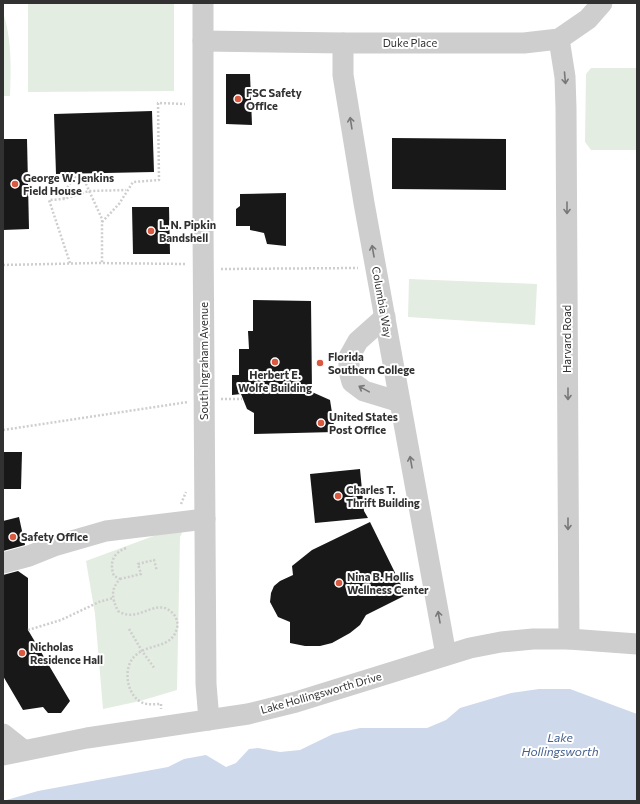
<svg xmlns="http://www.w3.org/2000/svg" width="640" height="804" font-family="Commissioner,sans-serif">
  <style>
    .green { fill: #e4ede1 }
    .water { fill: #ced9eb }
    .building { fill: #181818 }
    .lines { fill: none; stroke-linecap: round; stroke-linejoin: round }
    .path { stroke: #cecece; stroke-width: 2.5; stroke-dasharray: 2 2; stroke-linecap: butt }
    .minor { stroke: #cecece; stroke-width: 21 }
    .oneway { stroke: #787878 }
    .poi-dot { fill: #da5941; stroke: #fff; stroke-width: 1.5 }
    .labels { text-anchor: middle; stroke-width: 4; stroke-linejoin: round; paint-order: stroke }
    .street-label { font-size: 11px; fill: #313131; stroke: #fff }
    .poi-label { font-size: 11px; font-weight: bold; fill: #313131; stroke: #fff; text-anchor: start }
    .water-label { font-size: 12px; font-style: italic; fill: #44608f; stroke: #fff }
  </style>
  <rect width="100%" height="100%" fill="#fff"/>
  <g class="green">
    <path d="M28,3H174V91L28,92Z"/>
    <path d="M3,12C12,40 11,67 10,96H3Z"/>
    <path d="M591,68H637V150H591L585,142L586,74Z"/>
    <path d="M409,279L537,284L535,325L408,317Z"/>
    <path d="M186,524L180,537L177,690L140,701L103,709L95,614L86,561Z"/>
  </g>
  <path class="water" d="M539,689H570L637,714V801H3L38,791L168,767L184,759L206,755L226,767L236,763L249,749L258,748L280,752L300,750L333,734L360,728H427L446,720L460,708L511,693Z"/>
  <g class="building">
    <path d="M226,74H250L252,125L226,124Z"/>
    <path d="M152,111L154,172L56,174L54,114Z"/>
    <path d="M392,138L506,139V190L392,189Z"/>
    <path d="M3,139H27L29,229L3,230Z"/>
    <path d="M286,193V246L267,244L264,233L250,230V226H236V209L240,206V194Z"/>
    <path d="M132,207H169L170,254H133Z"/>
    <path d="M253,300L311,301L312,392L330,400L335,432L254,434V413L247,409L241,394L232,395V375H239V349H249L248,331H253Z"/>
    <path d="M3,452H22L21,489H3Z"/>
    <path d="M360,469L364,511L368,518L315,523L310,474Z"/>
    <path d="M19,517L25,545L3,551V521Z"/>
    <path d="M370,522L406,595L366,615L360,625L350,633L332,643L320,646H305L290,643V622L278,617L270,602L271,593L274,586L280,581L293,575L292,566L312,550Z"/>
    <path d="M18,571L28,578V630L70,701L61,713H48L43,707L23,710L3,676V575Z"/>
  </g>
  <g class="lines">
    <g class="path">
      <path d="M64,199C64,189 73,178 81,173L102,219V263"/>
      <path d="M102,222L119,204L133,182L159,180L158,103L185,104"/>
      <path d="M70,263L49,200L64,199L89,191L126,190"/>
      <path d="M3,265L96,263L186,264"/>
      <path d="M221,269L358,268"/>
      <path d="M221,399H242"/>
      <path d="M3,430L188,402"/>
      <path d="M181,504L186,492"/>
      <path d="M126,548C113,553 109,563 114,576L120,579C110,590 112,598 118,611C140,625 158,593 175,616C177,620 178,623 177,628C172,649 149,643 136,655C122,666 126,696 143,703C148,705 155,704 161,704V709"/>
      <path d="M120,579L141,574L138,564L154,560L157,571"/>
      <path d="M129,629L142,651L155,669"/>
      <path d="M28,630L61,620L99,602L113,598"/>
    </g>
    <g class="minor">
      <path d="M203,3V225L206,684L209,720"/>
      <path d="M559,39L565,77L566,108L569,639"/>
      <path d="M203,41L343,43H524L559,39L588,19L602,3"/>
      <path d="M343,43V75L364,203L446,655"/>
      <path d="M385,317L358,341L349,357V371L352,382L364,391L400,402"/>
      <path d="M3,563L29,556L54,546L106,531L205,519"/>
      <path d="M3,734L23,750"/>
      <path d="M3,755L87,738L248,714L296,702L470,648L501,642L533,639H569L637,644"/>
    </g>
  </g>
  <defs><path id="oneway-shaft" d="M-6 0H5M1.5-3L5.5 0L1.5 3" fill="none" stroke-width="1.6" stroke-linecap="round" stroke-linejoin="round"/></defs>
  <g class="oneway">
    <use href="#oneway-shaft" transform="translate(565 78) rotate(85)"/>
    <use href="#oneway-shaft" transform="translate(351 123) rotate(-99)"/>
    <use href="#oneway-shaft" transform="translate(567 208) rotate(90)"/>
    <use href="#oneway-shaft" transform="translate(373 251) rotate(-100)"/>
    <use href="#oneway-shaft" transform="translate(364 389) rotate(-151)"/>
    <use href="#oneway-shaft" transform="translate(568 394) rotate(90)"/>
    <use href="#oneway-shaft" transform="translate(411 462) rotate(-100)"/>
    <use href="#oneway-shaft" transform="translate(568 524) rotate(90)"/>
    <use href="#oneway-shaft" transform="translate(439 617) rotate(-100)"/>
  </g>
  <g class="poi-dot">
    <circle cx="238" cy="99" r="4"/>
    <circle cx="15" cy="184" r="4"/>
    <circle cx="151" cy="231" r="4"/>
    <circle cx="275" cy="362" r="4"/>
    <circle cx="320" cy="363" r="4"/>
    <circle cx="321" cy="423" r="4"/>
    <circle cx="338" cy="496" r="4"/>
    <circle cx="13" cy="537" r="4"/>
    <circle cx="339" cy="583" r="4"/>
    <circle cx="22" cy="653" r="4"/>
  </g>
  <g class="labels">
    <g class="street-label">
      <text x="410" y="47">Duke Place</text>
      <text transform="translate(382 302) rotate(80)" y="4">Columbia Way</text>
      <text transform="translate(567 339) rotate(-90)" y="4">Harvard Road</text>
      <text transform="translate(204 361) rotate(-90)" y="4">South Ingraham Avenue</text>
      <text transform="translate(321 693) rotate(-16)" y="4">Lake Hollingsworth Drive</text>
    </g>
    <g class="poi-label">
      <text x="246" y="97">FSC Safety<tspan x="246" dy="13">Office</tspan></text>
      <text x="23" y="182">George W. Jenkins<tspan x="23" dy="13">Field House</tspan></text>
      <text x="159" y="229">L. N. Pipkin<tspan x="159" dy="13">Bandshell</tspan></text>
      <text x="328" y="361">Florida<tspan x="328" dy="13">Southern College</tspan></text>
      <text x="275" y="379" text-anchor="middle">Herbert E.<tspan x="275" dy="13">Wolfe Building</tspan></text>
      <text x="329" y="421">United States<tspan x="329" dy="13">Post Office</tspan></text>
      <text x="346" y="494">Charles T.<tspan x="346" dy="13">Thrift Building</tspan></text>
      <text x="21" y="541">Safety Office</text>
      <text x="347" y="581">Nina B. Hollis<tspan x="347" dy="13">Wellness Center</tspan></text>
      <text x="30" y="651">Nicholas<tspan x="30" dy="13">Residence Hall</tspan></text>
    </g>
    <g class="water-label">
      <text x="560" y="742">Lake<tspan x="560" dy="14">Hollingsworth</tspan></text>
    </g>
  </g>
  <rect width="640" height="804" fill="none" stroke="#313131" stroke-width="8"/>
</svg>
